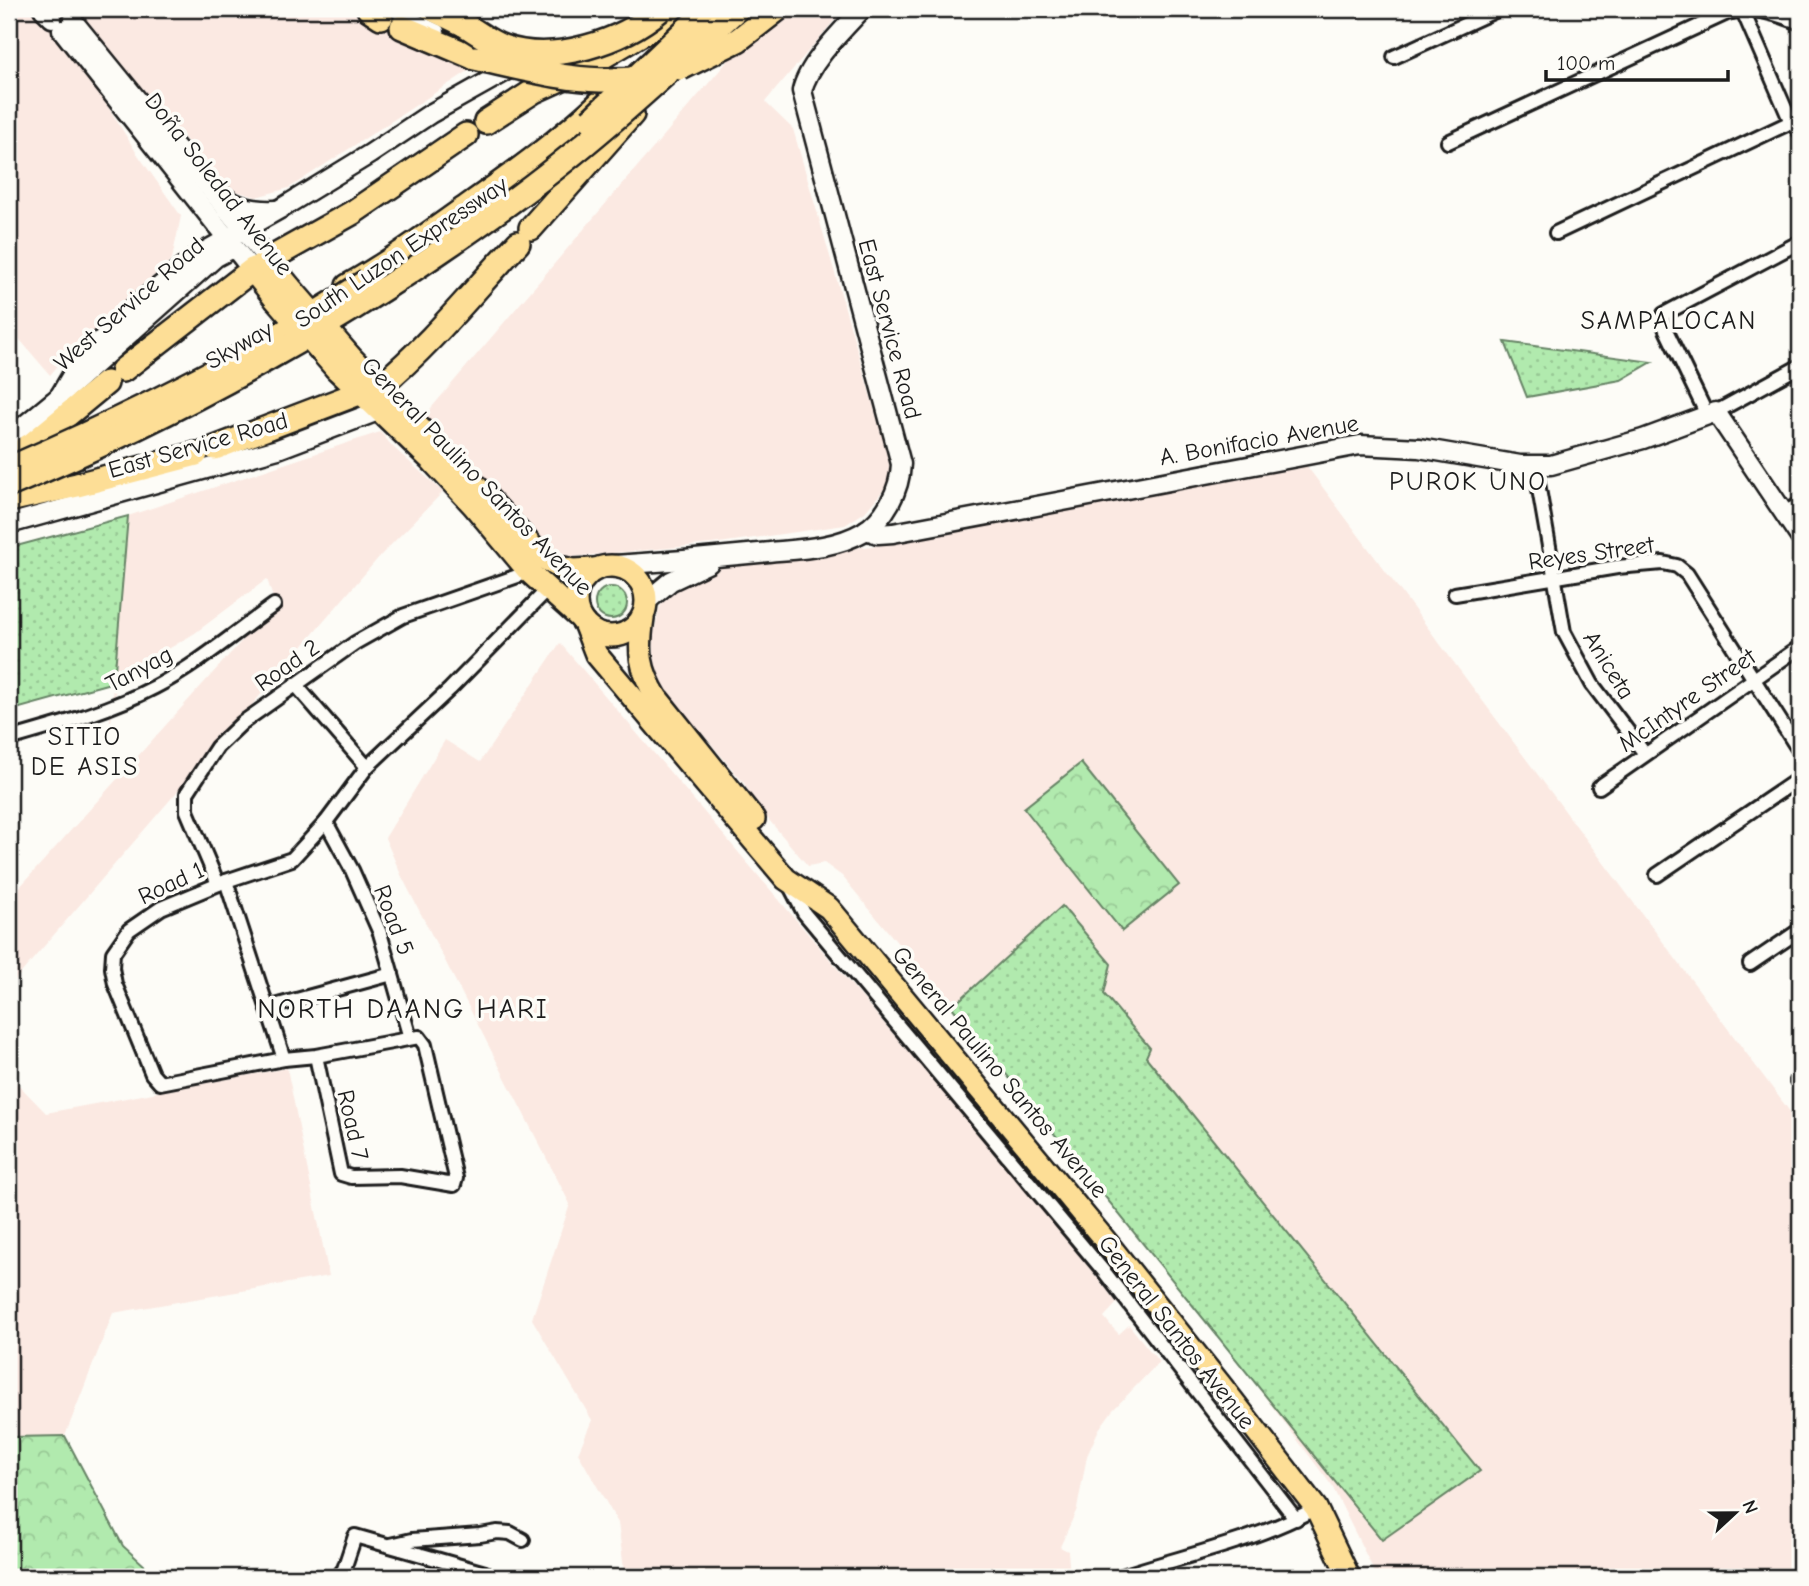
<svg xmlns="http://www.w3.org/2000/svg" width="1809" height="1586" font-family="'Comic Neue',sans-serif">
  <style>
    .built { fill: #fbe9e2 }
    .grass { fill: url(#grass-dots); stroke: #668365; stroke-width: 2 }
    .park { fill: url(#park-crowns); stroke: #668365; stroke-width: 2 }
    .lines { fill: none; stroke-linecap: round; stroke-linejoin: round }
    .secondary-tunnel { stroke: #dbdad6; stroke-width: 18; stroke-dasharray: 18 9; stroke-linecap: butt }
    .street-casing { stroke: #1c1c1c; stroke-width: 18 }
    .secondary-casing { stroke: #1c1c1c; stroke-width: 23 }
    .primary-casing { stroke: #1c1c1c; stroke-width: 26 }
    .highway-casing { stroke: #1c1c1c; stroke-width: 28 }
    .street { stroke: #fdfcf7; stroke-width: 12 }
    .secondary { stroke: #fdfcf7; stroke-width: 18 }
    .primary { stroke: #fdde96; stroke-width: 21 }
    .highway { stroke: #fdde96; stroke-width: 23 }
    .primary-bridge-casing { stroke: #1c1c1c; stroke-width: 26; stroke-linecap: butt }
    .highway-bridge-casing { stroke: #1c1c1c; stroke-width: 28; stroke-linecap: butt }
    .primary-bridge { stroke: #fdde96; stroke-width: 21 }
    .highway-bridge { stroke: #fdde96; stroke-width: 23 }
    .labels { text-anchor: middle; stroke-width: 7; stroke-linejoin: round; paint-order: stroke }
    .street-label { font-size: 24px; fill: #1c1c1c; stroke: #fdfcf7 }
    .neighbourhood-label { font-size: 26px; letter-spacing: 2px; fill: #1c1c1c; stroke: #fdfcf7 }
    .quarter-label { font-size: 28px; letter-spacing: 2px; fill: #1c1c1c; stroke: #fdfcf7 }
  </style>
  <defs>
    <pattern id="grass-dots" width="8" height="8" patternUnits="userSpaceOnUse" patternTransform="scale(1.75)"><rect width="8" height="8" fill="#b1eaae"/><path d="M2 2h.1M6 6h.1" fill="none" stroke="#98c895" stroke-width="1.8" stroke-linecap="round"/></pattern>
    <pattern id="park-crowns" width="20" height="18" patternUnits="userSpaceOnUse" patternTransform="scale(1.75)"><rect width="20" height="18" fill="#b1eaae"/><path d="M2 6a3 3 0 1 1 6 0M12 15a3 3 0 1 1 6 0" fill="none" stroke="#98c895"/></pattern>
  </defs>
  <rect width="100%" height="100%" fill="#fdfcf7"/>
  <filter id="ink" filterUnits="userSpaceOnUse"><feTurbulence type="fractalNoise" baseFrequency=".0143" numOctaves="2"/><feDisplacementMap in="SourceGraphic" scale="14" xChannelSelector="R" yChannelSelector="G"/><feConvolveMatrix kernelMatrix="1 2 1 2 8 2 1 2 1" color-interpolation-filters="sRGB"/></filter>
  <g filter="url(#ink)">
    <g class="built">
      <path d="M9,9H30L41,22L57,9H355L378,24L473,68L289,188L256,197L229,189L80,19L56,40L94,84L136,152L181,216L172,259L67,355L50,375L9,327Z"/>
      <path d="M772,9H844L765,102L793,129L890,463V474L886,487L865,512L845,525L712,544L559,558L462,457L420,421Z"/>
      <path d="M380,432L394,448L443,492L380,556L9,987V899L275,604L267,579L195,633L117,680L108,742L128,516Z"/>
      <path d="M1306,465L1800,1125V1577H1377L1332,1486L1180,1284L842,876L824,863L808,866L757,806L744,783L663,687L655,665L653,637L659,610L667,592L708,569L808,553L882,545Z"/>
      <path d="M560,643L1062,1232L1117,1303L1104,1317L1112,1327L1119,1334L1129,1325L1159,1362L1112,1411L1099,1429L1087,1456L1077,1509L1060,1547L1068,1551L1070,1577H625L618,1523L578,1453L592,1420L532,1319L570,1204L402,877L385,838L445,740L480,762Z"/>
      <path d="M287,1068L329,1276L113,1313L65,1436L123,1546L157,1577H9V1075L46,1113Z"/>
    </g>
    <g class="grass">
      <path d="M1505,342L1652,362L1621,380L1527,397Z"/>
      <path d="M128,516L114,682L9,711V548Z"/>
      <circle cx="611" cy="603" r="16"/>
      <path d="M1062,906L1111,964L1104,994L1150,1048L1146,1057L1480,1471L1382,1540L952,1007Z"/>
    </g>
    <g class="park">
      <path d="M1081,763L1179,885L1122,931L1024,808Z"/>
      <path d="M65,1436L123,1546L157,1577H9V1441L11,1437Z"/>
    </g>
    <g class="lines">
      <path class="secondary-tunnel" d="M62,9L73,21"/>
      <g class="street-casing">
        <g id="street">
          <path d="M391,9L438,31"/>
          <path d="M1742,9L1791,122L1800,132"/>
          <path d="M1394,57L1499,9"/>
          <path d="M1448,142L1727,13C1754,6 1775,13 1800,23"/>
          <path d="M1556,233L1791,122"/>
          <path d="M1716,412L1800,366"/>
          <path d="M1707,415L1667,332L1663,323L1664,314L1800,242"/>
          <path d="M1535,466L1564,632L1592,684L1645,754"/>
          <path d="M1784,513L1800,504"/>
          <path d="M1455,594L1617,567L1663,563L1677,566L1687,574L1800,752"/>
          <path d="M295,684L367,767"/>
          <path d="M9,739C58,725 109,711 155,687C197,665 235,633 274,605"/>
          <path d="M1599,787L1800,647"/>
          <path d="M326,822L352,870L380,933L410,1038"/>
          <path d="M1657,875L1800,778"/>
          <path d="M226,881L284,1059"/>
          <path d="M218,884L187,811V793L217,747L242,723L355,643L403,616L529,572"/>
          <path d="M790,886L804,913L1106,1274L1296,1519"/>
          <path d="M1750,964L1800,930"/>
          <path d="M267,1008L392,974"/>
          <path d="M316,1056L341,1174L351,1177L400,1176L454,1185L456,1178L425,1045L419,1037L316,1056L284,1059L160,1083L152,1074L115,984L112,968L113,953L129,930L161,908L226,881L292,859L326,822L367,767L450,689L548,589"/>
          <path d="M1797,1081L1800,1079"/>
          <path d="M390,1545L412,1540L480,1535L497,1532L510,1533L523,1540"/>
          <path d="M338,1577L344,1569L355,1536L485,1573"/>
          <path d="M1119,1577C1185,1555 1254,1542 1316,1508"/>
        </g>
      </g>
      <g class="secondary-casing">
        <g id="secondary">
          <path d="M43,9L52,18"/>
          <path d="M73,21L268,260"/>
          <path d="M62,30L252,270"/>
          <path d="M221,195C239,208 254,211 276,210"/>
          <path d="M59,397L79,363L90,351L133,308L198,255L280,209L370,154L430,114L519,64"/>
          <path d="M9,438L54,401L216,257L233,248"/>
          <path d="M9,524L278,449L391,406"/>
          <path d="M866,530L878,534L893,533L1360,445L1419,448L1520,465H1551L1643,439L1716,412L1800,537"/>
          <path d="M615,565C663,562 711,558 759,553C793,549 832,550 863,532C885,519 900,490 901,464L802,91C808,63 843,30 862,9"/>
          <path d="M647,601L671,581L709,563"/>
        </g>
      </g>
      <g class="primary-casing">
        <g id="primary">
          <path d="M275,299L252,270L268,260L291,288"/>
          <path d="M350,356L488,498L543,558L559,567L573,570L594,569"/>
          <path d="M336,369L433,462L473,505L529,572L581,619"/>
          <circle cx="611" cy="601" r="35"/>
          <path d="M643,618C638,651 639,669 657,698L754,819"/>
          <path d="M584,623L596,654L786,879L829,908L1109,1245L1220,1384L1316,1508L1349,1577"/>
        </g>
      </g>
      <g class="highway-casing">
        <g id="highway">
          <path d="M369,9L381,17"/>
          <path d="M432,9L465,25"/>
          <path d="M402,27L475,58"/>
          <path d="M486,122L534,91L578,71L684,9"/>
          <path d="M531,228L632,114"/>
          <path d="M268,260L352,213L466,135"/>
          <path d="M348,286C389,263 429,234 468,206C514,174 561,140 602,101"/>
          <path d="M123,370L252,270"/>
          <path d="M380,386C431,344 473,291 518,243"/>
          <path d="M215,448L359,393"/>
          <path d="M9,458L32,444L106,383"/>
          <path d="M9,500L77,485L196,454"/>
        </g>
      </g>
      <use href="#street" class="street"/>
      <use href="#secondary" class="secondary"/>
      <use href="#primary" class="primary"/>
      <use href="#highway" class="highway"/>
      <g class="primary-bridge-casing">
        <g id="primary-bridge">
          <path d="M291,288L350,356"/>
          <path d="M275,299L336,369"/>
        </g>
      </g>
      <g class="highway-bridge-casing">
        <g id="highway-bridge">
          <path d="M465,25C477,32 489,42 503,47C554,65 622,42 661,9"/>
          <path d="M475,58C530,70 585,86 641,78"/>
          <path d="M681,68L738,40L778,9"/>
          <path d="M591,120L708,9"/>
          <path d="M17,465C137,413 257,353 367,281"/>
          <path d="M9,485C191,410 361,312 520,195C597,138 667,73 737,9"/>
        </g>
      </g>
      <use href="#primary-bridge" class="primary-bridge"/>
      <use href="#highway-bridge" class="highway-bridge"/>
    </g>
  </g>
  <g class="labels">
    <g class="street-label">
      <text transform="translate(219 184) rotate(52)" y="8">Doña Soledad Avenue</text>
      <text transform="translate(401 252) rotate(-34)" y="8">South Luzon Expressway</text>
      <text transform="translate(129 304) rotate(-41)" y="8">West Service Road</text>
      <text transform="translate(890 329) rotate(75)" y="8">East Service Road</text>
      <text transform="translate(239 345) rotate(-30)" y="8">Skyway</text>
      <text transform="translate(1259 440) rotate(-10)" y="8">A. Bonifacio Avenue</text>
      <text transform="translate(198 445) rotate(-16)" y="8">East Service Road</text>
      <text transform="translate(477 476) rotate(46)" y="8">General Paulino Santos Avenue</text>
      <text transform="translate(1591 553) rotate(-8)" y="8">Reyes Street</text>
      <text transform="translate(287 665) rotate(-35)" y="8">Road 2</text>
      <text transform="translate(1609 665) rotate(58)" y="8">Aniceta</text>
      <text transform="translate(139 669) rotate(-28)" y="8">Tanyag</text>
      <text transform="translate(1687 700) rotate(-35)" y="8">McIntyre Street</text>
      <text transform="translate(171 883) rotate(-25)" y="8">Road 1</text>
      <text transform="translate(394 920) rotate(69)" y="8">Road 5</text>
      <text transform="translate(1000 1072) rotate(50)" y="8">General Paulino Santos Avenue</text>
      <text transform="translate(353 1125) rotate(77)" y="8">Road 7</text>
      <text transform="translate(1177 1332) rotate(52)" y="8">General Santos Avenue</text>
    </g>
    <g class="neighbourhood-label">
      <text x="1669" y="329">SAMPALOCAN</text>
      <text x="1468" y="490">PUROK UNO</text>
      <text x="85" y="745">SITIO<tspan x="85" dy="30">DE ASIS</tspan></text>
    </g>
    <g class="quarter-label">
      <text x="403" y="1018">NORTH DAANG HARI</text>
    </g>
  </g>
  <rect width="1809" height="1586" fill="none" stroke="#fdfcf7" stroke-width="35"/>
  <rect x="18" y="18" width="1774" height="1551" fill="none" stroke="#1c1c1c" stroke-width="2.5" filter="url(#ink)"/>
  <g transform="translate(1735 1513) rotate(68)" stroke="#fdfcf7" stroke-width="5" paint-order="stroke">
  <path d="M0-5L12 26L0 18L-12 26Z" fill="#1c1c1c"/>
  <text y="-10" font-size="19" font-weight="bold" text-anchor="middle" fill="#1c1c1c">N</text>
  </g>
  <path d="M1546 70v10h182v-10" fill="none" stroke="#1c1c1c" stroke-width="3.5"/>
  <text x="1557" y="70" font-size="21" fill="#1c1c1c" stroke="#fdfcf7" stroke-width="5" paint-order="stroke">100 m</text>
</svg>
